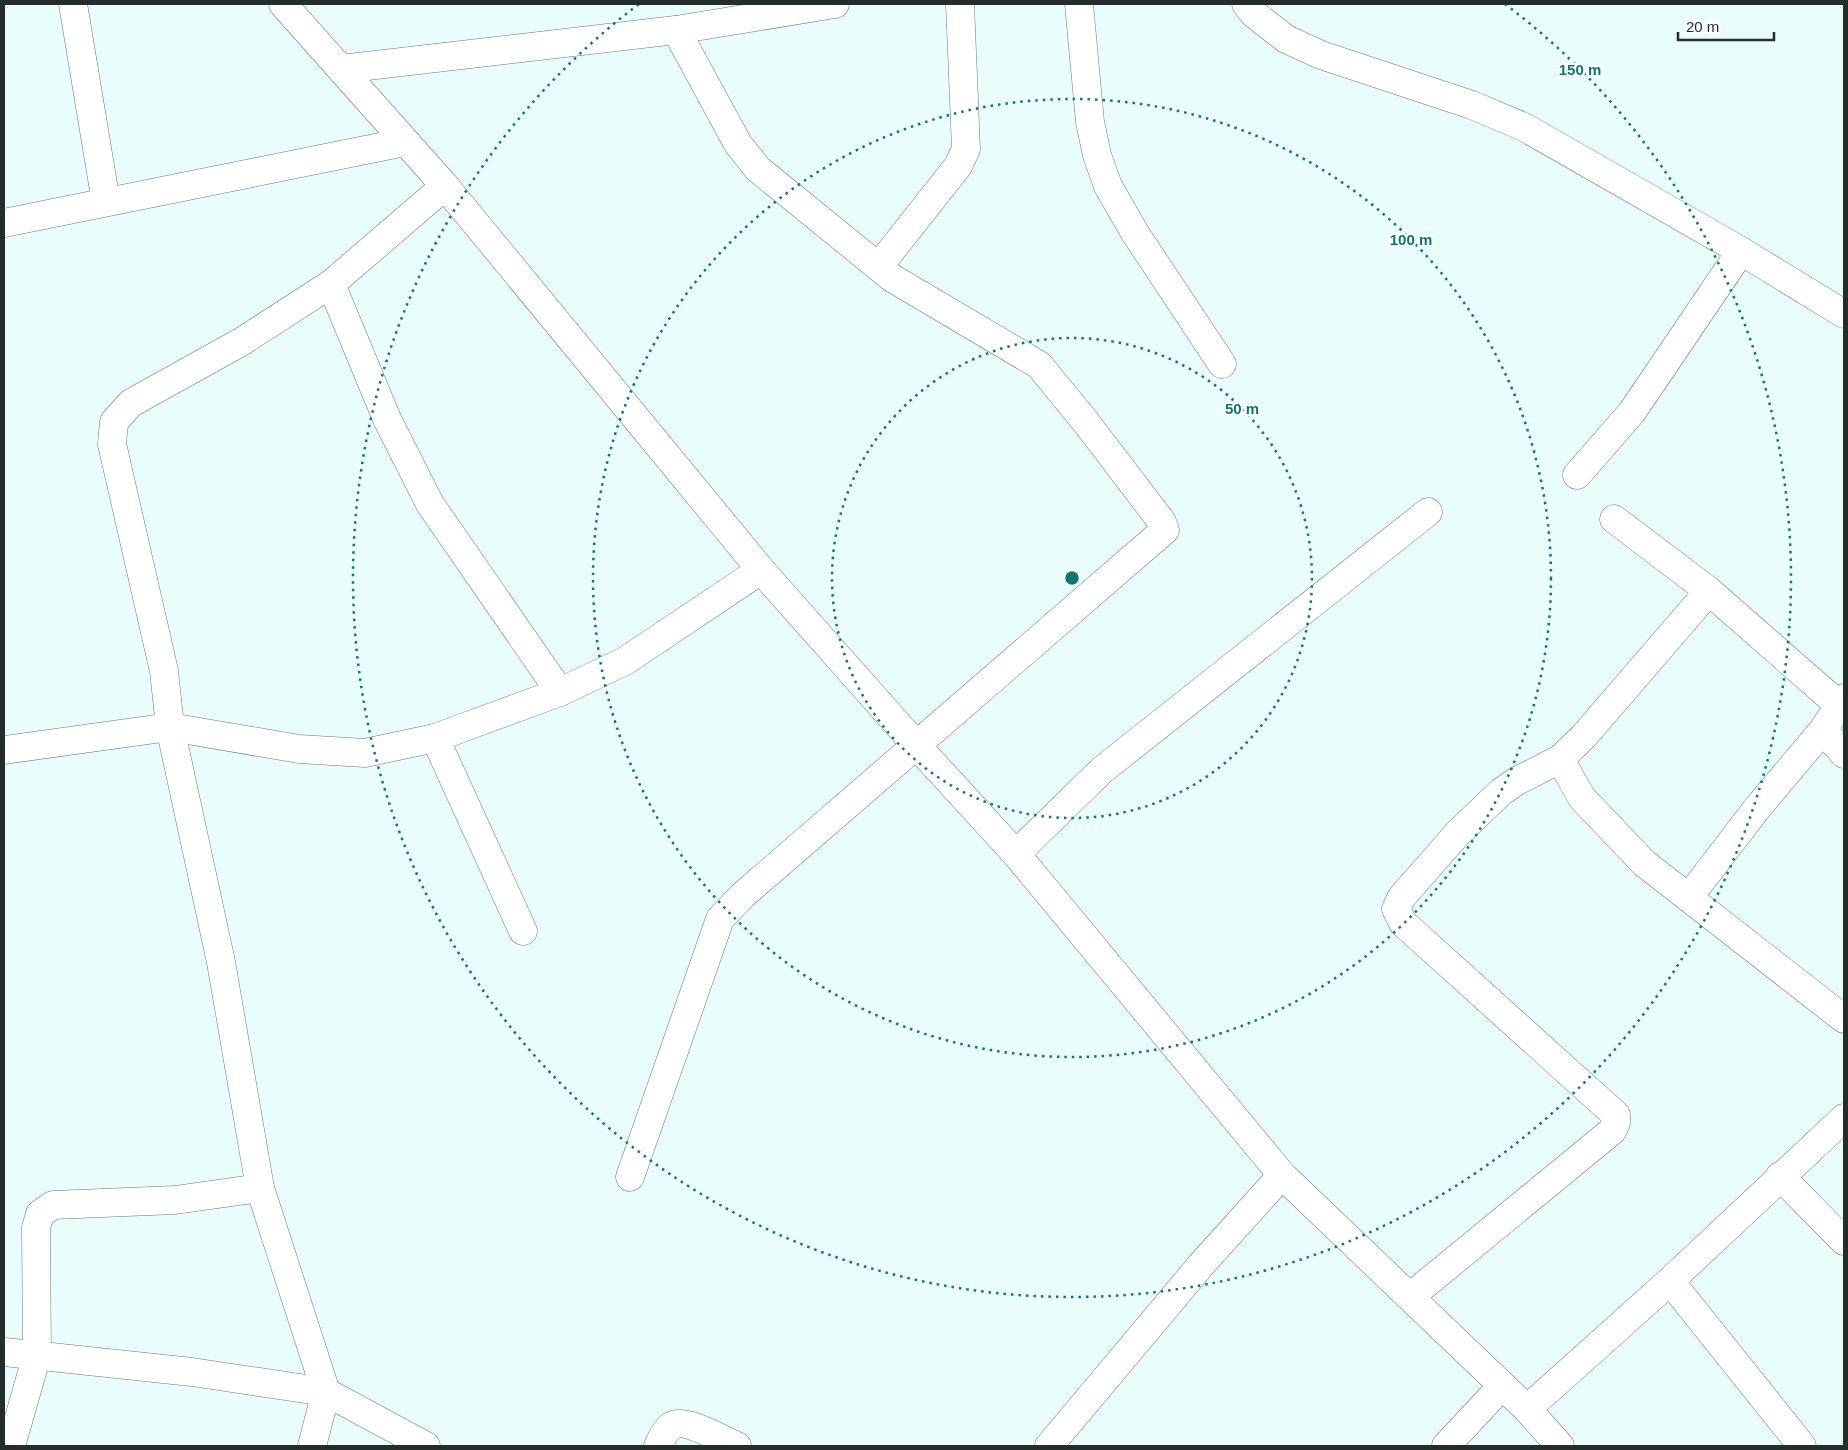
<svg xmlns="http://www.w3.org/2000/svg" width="1848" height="1450" font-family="Helvetica,sans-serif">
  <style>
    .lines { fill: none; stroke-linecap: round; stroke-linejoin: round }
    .minor-casing { stroke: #637a75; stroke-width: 29 }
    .minor { stroke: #fff; stroke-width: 28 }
    .ring { fill: none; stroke: #0f766e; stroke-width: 2.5; stroke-dasharray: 2.5 5 }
    .centre { fill: #0f766e; stroke: #fff; stroke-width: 2.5 }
    .ring-label { font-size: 15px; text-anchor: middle; font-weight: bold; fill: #0f766e; stroke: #fff; stroke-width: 5; stroke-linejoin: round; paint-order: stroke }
  </style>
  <rect width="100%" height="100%" fill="#e9fefa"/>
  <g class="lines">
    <g class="minor-casing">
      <g id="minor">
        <path d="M73,4L106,202"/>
        <path d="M283,4L445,186L761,570L917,746L1016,854L1282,1175L1527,1409L1560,1446"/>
        <path d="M1079,4L1090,122L1097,155L1108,186L1135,233L1222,364"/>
        <path d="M1246,4L1254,14L1286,39L1321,55L1472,105L1524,127L1741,251L1844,314"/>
        <path d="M341,69L676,30L835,4"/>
        <path d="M4,223L405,142"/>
        <path d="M879,266L958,166L966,149L960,4"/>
        <path d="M331,284L387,419L430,504L560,692"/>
        <path d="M1577,475L1632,412L1741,251"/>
        <path d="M1614,519L1709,591L1839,705"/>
        <path d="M1823,730L1844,754"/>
        <path d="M435,738L523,931"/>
        <path d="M4,750L170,727L299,749L365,753L435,738L560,692L625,661L761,570"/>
        <path d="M1560,759L1582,798L1644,863L1844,1019"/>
        <path d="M1016,854L1102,770L1428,512"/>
        <path d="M1689,897L1758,807L1823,730L1844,698"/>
        <path d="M1780,1176L1844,1241"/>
        <path d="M630,1177L720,919L743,895L1165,530L1162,522L1085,421L1039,365L892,278L758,169L738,144L676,30"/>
        <path d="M1670,1281L1802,1446"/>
        <path d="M1411,1296L1612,1131L1616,1123V1115L1403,923L1396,909L1401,898L1458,833L1501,792L1517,781L1560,759L1584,736L1709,591"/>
        <path d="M4,1352L192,1372L326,1392L426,1446"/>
        <path d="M1527,1409L1670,1281L1844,1118"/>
        <path d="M11,1446L37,1355L36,1228L40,1214L53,1205L175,1200L260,1188"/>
        <path d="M312,1446L326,1392L260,1188L221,962L170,727L164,671L112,444L114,422L131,403L241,342L331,284L445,186"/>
        <path d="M658,1446C661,1440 665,1430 671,1426C685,1417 722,1440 737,1446"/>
        <path d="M1049,1446L1201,1265L1282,1175"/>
        <path d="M1446,1446L1502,1386"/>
      </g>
    </g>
    <use href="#minor" class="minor"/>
  </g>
  <g class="ring">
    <circle cx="1072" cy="578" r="240"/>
    <circle cx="1072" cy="578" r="479"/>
    <path d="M1505 4A719 719 0 1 1 639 4"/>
  </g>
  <circle cx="1072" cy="578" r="8" class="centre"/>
  <g class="ring-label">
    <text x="1580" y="75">150 m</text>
    <text x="1411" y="245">100 m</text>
    <text x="1242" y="414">50 m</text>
  </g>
  <rect width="1848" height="1450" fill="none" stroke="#232d2b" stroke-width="10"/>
  <path d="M1678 32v8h96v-8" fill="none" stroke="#232d2b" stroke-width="2.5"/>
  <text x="1686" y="32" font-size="15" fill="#232d2b" stroke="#ffffff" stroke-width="4" paint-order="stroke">20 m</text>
</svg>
